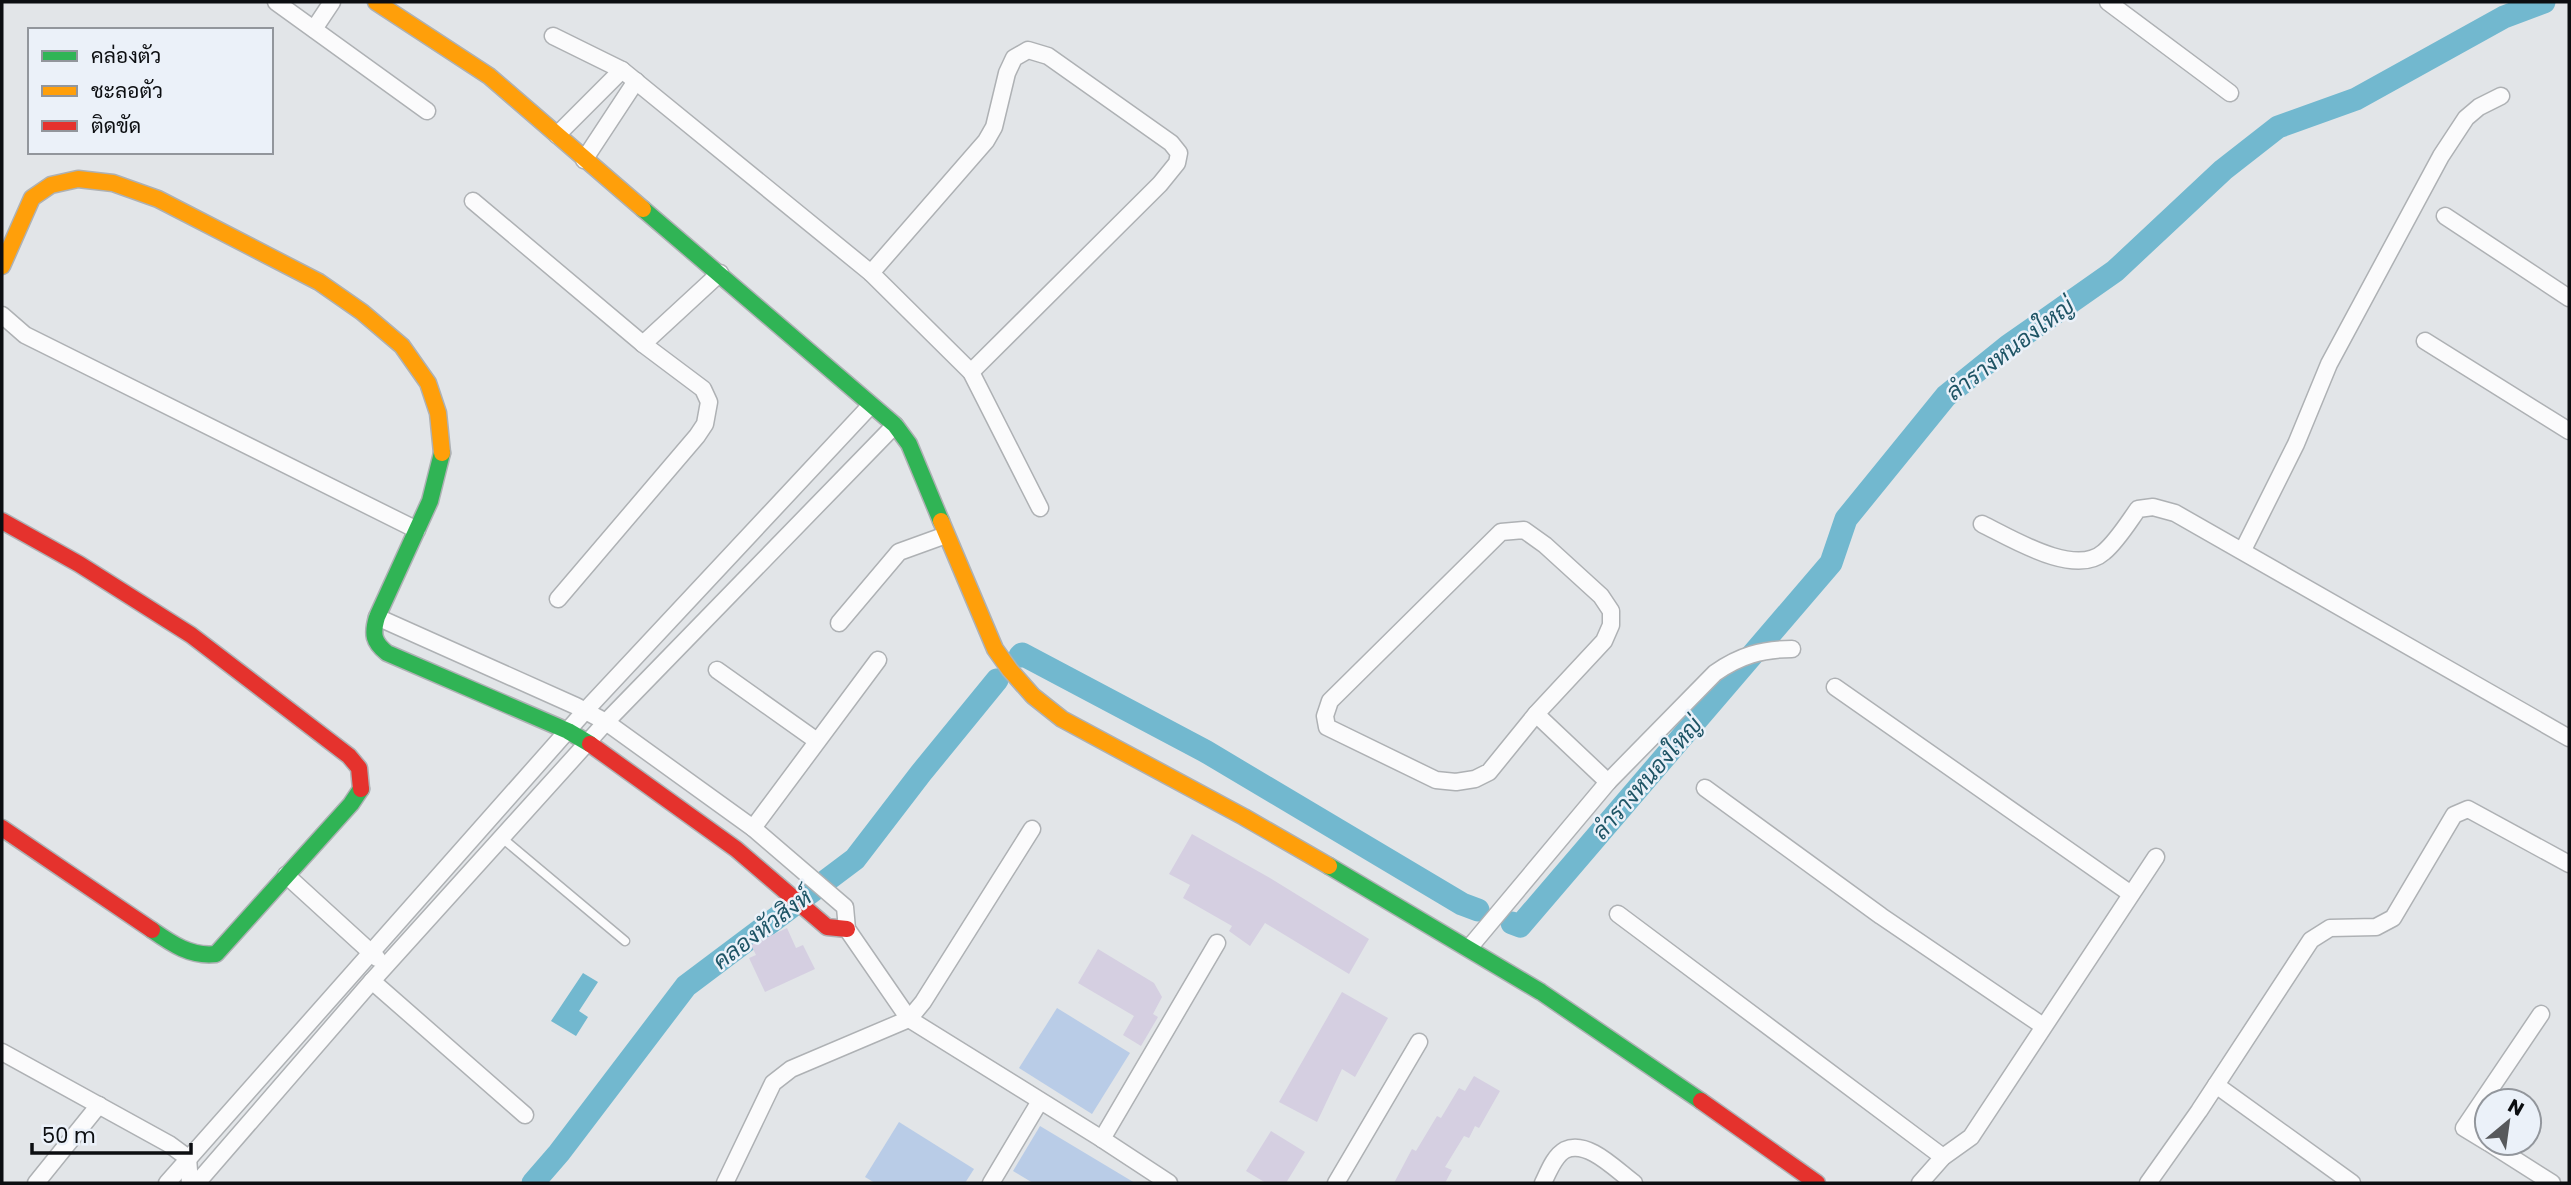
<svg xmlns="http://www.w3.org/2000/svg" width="2571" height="1185" font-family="Poppins,Sarabun,sans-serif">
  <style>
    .green { fill: #b9cce7 }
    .water { fill: #72b8cf }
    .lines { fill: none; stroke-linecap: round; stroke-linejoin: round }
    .canal { stroke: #72b8cf; stroke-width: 23 }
    .building { fill: #d5cfe1 }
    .lane-casing { stroke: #aeb1b4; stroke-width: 11 }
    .street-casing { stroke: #aeb1b4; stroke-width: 19 }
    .fast-casing { stroke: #aeb1b4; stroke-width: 19 }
    .slow-casing { stroke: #aeb1b4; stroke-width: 19 }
    .jam-casing { stroke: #aeb1b4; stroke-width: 19 }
    .lane { stroke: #fbfbfc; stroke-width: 8 }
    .street { stroke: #fbfbfc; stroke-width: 16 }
    .fast { stroke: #30b455; stroke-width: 16 }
    .slow { stroke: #ff9f0a; stroke-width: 16 }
    .jam { stroke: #e5322d; stroke-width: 16 }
    .labels { text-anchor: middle; stroke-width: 5; stroke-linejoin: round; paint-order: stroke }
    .water-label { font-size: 23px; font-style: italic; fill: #1e5465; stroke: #ebf1f9 }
  </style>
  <rect width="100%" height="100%" fill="#e2e5e8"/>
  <g class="green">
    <path d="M1057,1008L1130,1053L1092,1114L1019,1068Z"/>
    <path d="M899,1122L974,1169L965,1183H875L865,1177Z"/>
    <path d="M1040,1126L1135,1183H1033L1013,1171Z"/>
  </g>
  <path class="water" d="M583,973L598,982L579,1011L588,1017L576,1036L551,1021Z"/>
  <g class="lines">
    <g class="canal">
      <path d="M1020,656L1022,654L1205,751L1462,904L1478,910"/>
      <path d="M1512,923L1520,926L1831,563L1846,519L1946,396L2008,346L2115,271L2223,170L2278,127L2356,99L2504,17L2544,2"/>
      <path d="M533,1183L559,1153L686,986L855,859L921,773L997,680"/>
    </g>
  </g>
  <g class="building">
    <path d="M1192,834L1270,878L1369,939L1349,974L1265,923L1250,946L1229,931L1232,926L1183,898L1190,885L1169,874Z"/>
    <path d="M787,928L796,948L803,945L815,969L765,992L749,958L756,955L751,945Z"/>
    <path d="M1098,949L1154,983L1162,997L1153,1014L1158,1017L1141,1046L1123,1035L1134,1016L1078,983Z"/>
    <path d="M1342,992L1388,1018L1355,1077L1342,1069L1317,1122L1279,1102Z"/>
    <path d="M1474,1076L1500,1091L1479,1128L1475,1126L1469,1138L1464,1136L1445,1167L1452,1170L1445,1183H1394L1412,1149L1416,1151L1437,1116L1441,1118L1459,1088L1465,1091Z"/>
    <path d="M1271,1131L1305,1152L1286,1183H1266L1246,1171Z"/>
  </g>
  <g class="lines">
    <g class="lane-casing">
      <path id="lane" d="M502,838L625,941"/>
    </g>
    <g class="street-casing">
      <g id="street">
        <path d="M276,2L427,111"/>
        <path d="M2108,2L2230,93"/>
        <path d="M314,29L332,2"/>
        <path d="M553,36L622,70L871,273L971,372L1040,508"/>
        <path d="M557,135L622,70"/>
        <path d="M584,160L636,81"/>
        <path d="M473,201L643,344L703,389L709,402L705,424L697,436L558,599"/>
        <path d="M2445,216L2569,298"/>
        <path d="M871,273L986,141L994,127L1007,73L1014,58L1028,50L1048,56L1171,143L1179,153L1177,163L1160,184L971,372"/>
        <path d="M2,315L25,335L417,530"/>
        <path d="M2425,341L2569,431"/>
        <path d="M643,344L720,273"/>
        <path d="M1982,524C2011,538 2075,578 2104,552C2117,541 2128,523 2138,509L2153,507L2175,513L2569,738"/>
        <path d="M1524,530L1545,545L1601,596L1611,611V625L1604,641L1536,714L1489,772L1475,779L1456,782L1436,780L1327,727L1325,716L1330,701L1501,532Z"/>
        <path d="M2243,550L2296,444L2329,364L2441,156L2466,118L2479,107L2501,96"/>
        <path d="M377,617L576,706L606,722L753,828L845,907L847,929L909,1019L1102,1139L1169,1183"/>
        <path d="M839,623L899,552L946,535"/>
        <path d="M717,670L817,741"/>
        <path d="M1835,687L2131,894"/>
        <path d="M1608,782L1715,673C1739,656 1762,649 1792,649"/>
        <path d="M1705,788L1881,916L2043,1026"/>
        <path d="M753,828L878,660"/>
        <path d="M286,875L377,958"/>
        <path d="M1618,914L1943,1157"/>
        <path d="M1469,948L1608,782L1536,714"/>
        <path d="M372,981L525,1115"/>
        <path d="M2,1052L169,1144L188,1158L190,1183"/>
        <path d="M2216,1085L2352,1183"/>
        <path d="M1102,1139L1217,943"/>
        <path d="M2487,1142L2464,1128L2541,1014"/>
        <path d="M2489,1143L2552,1183"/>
        <path d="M36,1183L99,1105"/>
        <path d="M167,1183L585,711L871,405"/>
        <path d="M197,1183L372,981L606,722L895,425"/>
        <path d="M725,1183L773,1083L791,1069L909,1019L923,1002L1032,829"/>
        <path d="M991,1183L1040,1101"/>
        <path d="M1336,1183L1419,1042"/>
        <path d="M1543,1183C1548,1173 1554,1156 1565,1150C1588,1139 1617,1171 1634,1183"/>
        <path d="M1920,1183L1943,1157L1971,1137L2156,857"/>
        <path d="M2148,1183L2199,1111L2311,940L2330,928L2376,927L2393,918L2454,815L2468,809L2569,864"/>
      </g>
    </g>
    <g class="fast-casing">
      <g id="fast">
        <path d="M643,209L895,425L909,444L941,521"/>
        <path d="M442,453L430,501L377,617C372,634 373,642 387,653L568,731L590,744"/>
        <path d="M1329,866L1541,992L1701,1101"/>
        <path d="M152,930C172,944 191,957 216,954L351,804L361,789"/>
      </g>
    </g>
    <g class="slow-casing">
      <g id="slow">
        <path d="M376,2L489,76L643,209"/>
        <path d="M2,266L32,198L51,185L78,179L113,183L158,199L319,282L362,312L402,346L428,383L438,413L442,453"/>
        <path d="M941,521L995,649L1010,670L1033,696L1062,719L1244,817L1329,866"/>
      </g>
    </g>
    <g class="jam-casing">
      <g id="jam">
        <path d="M2,521L79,564L191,635L349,756L359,768L361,789"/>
        <path d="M590,744L736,849L827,927L847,929"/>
        <path d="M2,828L152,930"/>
        <path d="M1701,1101L1817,1183"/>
      </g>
    </g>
    <use href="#lane" class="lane"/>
    <use href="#street" class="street"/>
    <use href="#fast" class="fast"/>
    <use href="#slow" class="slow"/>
    <use href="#jam" class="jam"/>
  </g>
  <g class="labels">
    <g class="water-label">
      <text transform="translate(2010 349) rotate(-37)" y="8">ลำรางหนองใหญ่</text>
      <text transform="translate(1647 778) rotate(-49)" y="8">ลำรางหนองใหญ่</text>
      <text transform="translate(762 929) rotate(-37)" y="8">คลองหัวสิงห์</text>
    </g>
  </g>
  <rect width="2571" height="1185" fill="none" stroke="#0c0e11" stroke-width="7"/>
  <rect x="28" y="28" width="245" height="126" fill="#ebf1f9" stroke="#92969c" stroke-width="2"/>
  <rect x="42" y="51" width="35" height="10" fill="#30b455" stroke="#92969c" stroke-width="2"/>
  <text x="91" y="63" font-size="21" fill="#0c0e11">คล่องตัว</text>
  <rect x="42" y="86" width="35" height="10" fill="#ff9f0a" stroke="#92969c" stroke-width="2"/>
  <text x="91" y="98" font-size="21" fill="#0c0e11">ชะลอตัว</text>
  <rect x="42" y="121" width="35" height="10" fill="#e5322d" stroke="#92969c" stroke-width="2"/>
  <text x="91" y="133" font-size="21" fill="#0c0e11">ติดขัด</text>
  <g transform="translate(2508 1122) rotate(29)"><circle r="33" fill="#ebf1f9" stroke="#92969c" stroke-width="2"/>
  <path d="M0-5L12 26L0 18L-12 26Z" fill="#57595c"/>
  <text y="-10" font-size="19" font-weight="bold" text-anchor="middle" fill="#0c0e11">N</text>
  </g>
  <path d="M32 1143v10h159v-10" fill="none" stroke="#0c0e11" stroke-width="3.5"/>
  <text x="42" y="1143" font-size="21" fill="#0c0e11" stroke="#ebf1f9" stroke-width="5" paint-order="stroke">50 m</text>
</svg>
